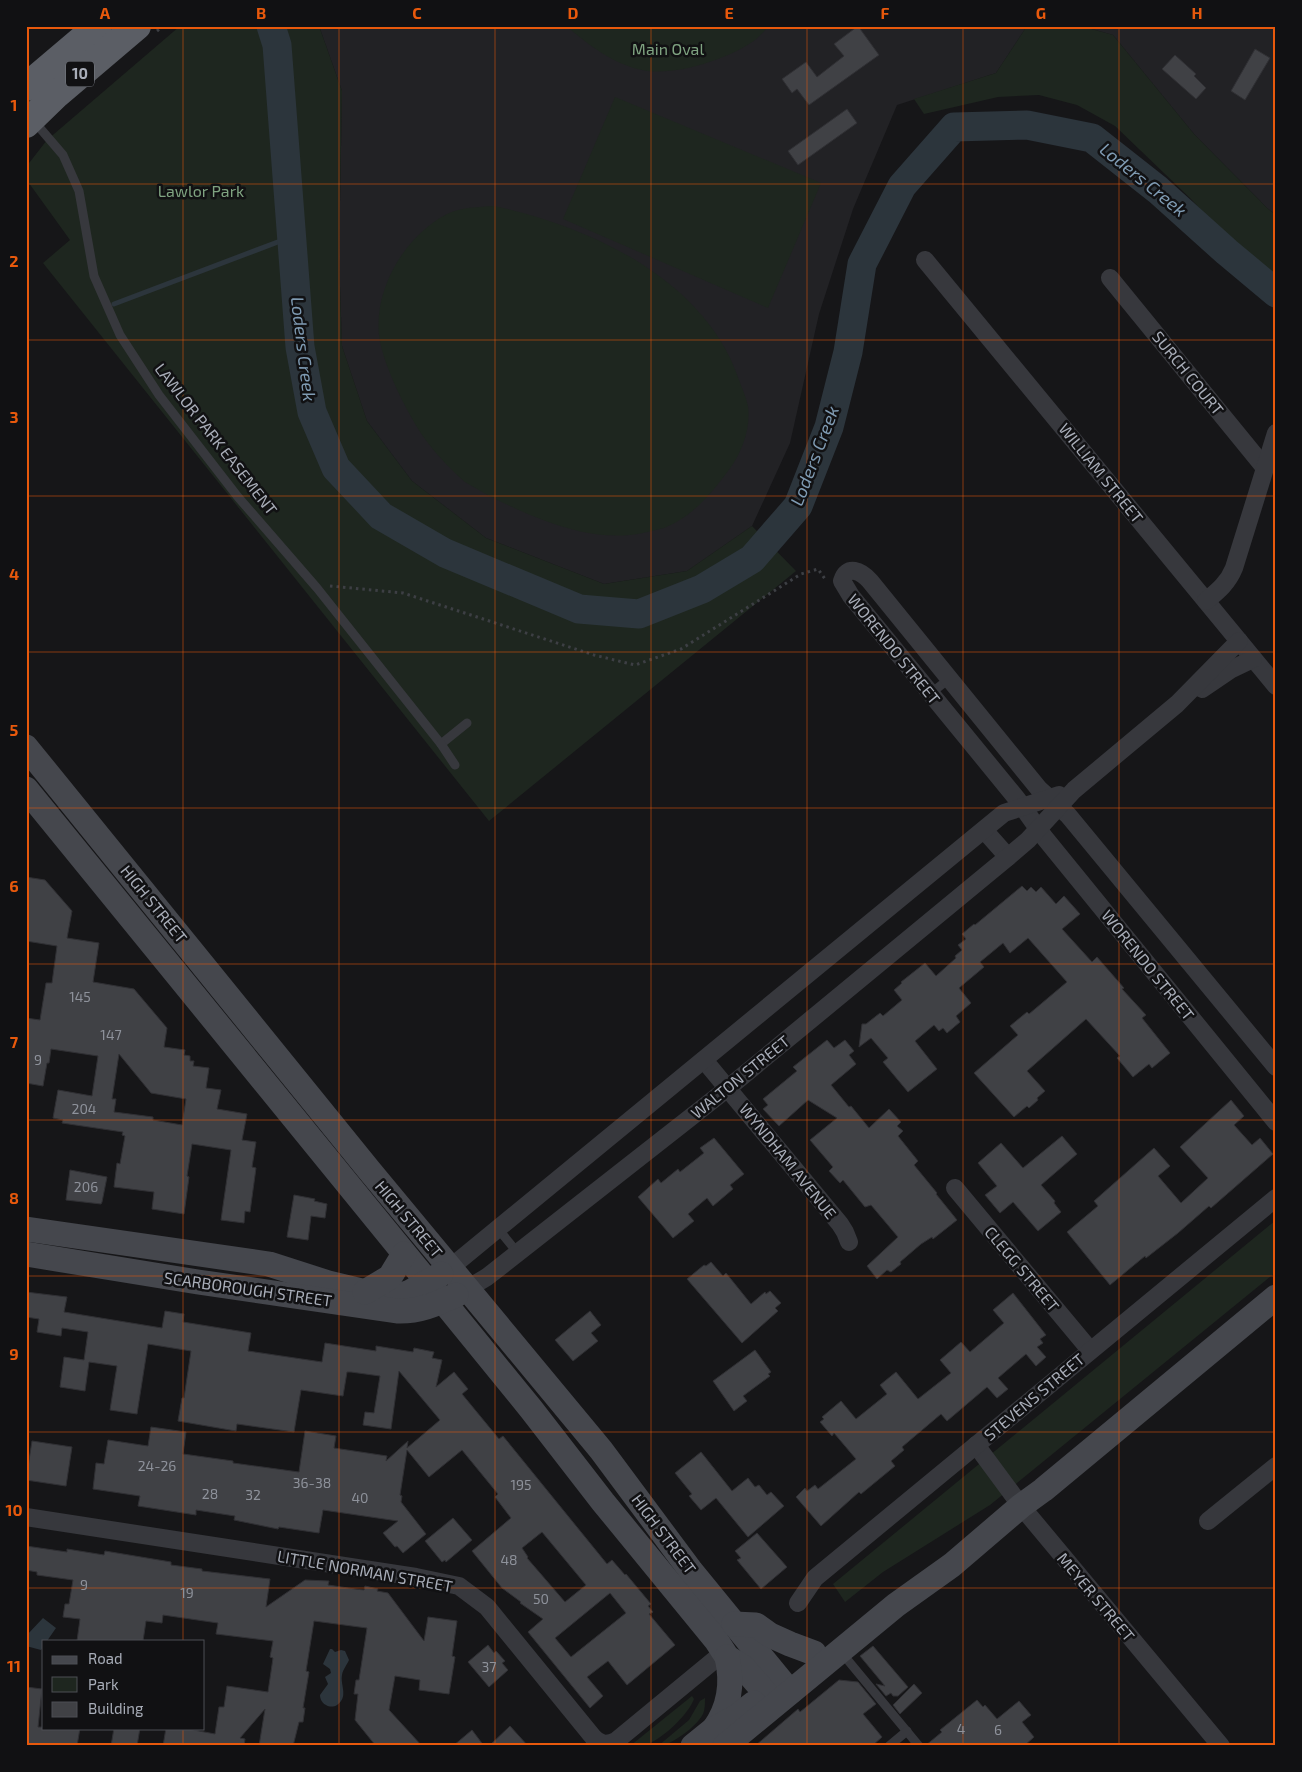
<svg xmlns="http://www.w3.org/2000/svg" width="1302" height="1772" font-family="'Exo 2',sans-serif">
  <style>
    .built { fill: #222225 }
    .green { fill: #1e261f }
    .water { fill: #2c353c }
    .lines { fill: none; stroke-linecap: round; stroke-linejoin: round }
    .stream { stroke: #2c353c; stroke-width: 5 }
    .river { stroke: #2c353c; stroke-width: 29 }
    .building { fill: #404145; stroke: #303034; fill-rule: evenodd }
    .path { stroke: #3d3f44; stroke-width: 3; stroke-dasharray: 2.5 4; stroke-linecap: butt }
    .service { stroke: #37383d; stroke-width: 9 }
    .minor { stroke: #37383d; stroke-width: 18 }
    .secondary { stroke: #45474d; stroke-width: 25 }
    .trunk { stroke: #5b5e65; stroke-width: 28 }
    .grid { fill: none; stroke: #e8590c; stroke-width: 1; stroke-opacity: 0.55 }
    .labels { text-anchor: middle; stroke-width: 5; stroke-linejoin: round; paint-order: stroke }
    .number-label { font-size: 14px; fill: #8e929b }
    .shield { fill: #111113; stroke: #7b7e86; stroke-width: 1 }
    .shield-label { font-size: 15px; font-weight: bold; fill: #a8adb8 }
    .park-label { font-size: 16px; fill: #7fa381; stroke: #111113 }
    .street-label { font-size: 16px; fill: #a8adb8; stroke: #111113 }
    .water-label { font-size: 18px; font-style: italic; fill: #7f9bb3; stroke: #111113 }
    .neatline { fill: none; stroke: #e8590c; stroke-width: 2 }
    .grid-label { font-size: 16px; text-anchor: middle; font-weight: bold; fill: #e8590c }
  </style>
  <rect width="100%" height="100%" fill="#161618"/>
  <g class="built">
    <path d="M319,26H1027L996,73L897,105L853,209L819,314L790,443L752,526L687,571L604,584L486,538L412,481L367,421L342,346L339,257L342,91Z"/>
    <path d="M1081,26H1276V215L1267,208L1194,134L1113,35Z"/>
  </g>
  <g class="green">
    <path d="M180,26H319L342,91L339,257L342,346L367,421L412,481L486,538L604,584L687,571L752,526L796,571L489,821L43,263L70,240L26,179V167L47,140Z"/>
    <path d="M566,26H769C764,31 760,36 755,40C729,59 674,77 642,70C613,64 589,45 566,26Z"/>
    <path d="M1027,26H1081L1113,35L1194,134L1267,208L1276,215V282L1220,230L1190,198L1115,126L1077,105L1039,95L998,97L924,114L914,99L996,73Z"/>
    <path d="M615,97L821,183L768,308L563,219Z"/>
    <path d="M494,206C590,226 706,280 739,380C742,388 746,397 748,406C751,428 742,453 728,471C711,494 692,517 664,528C658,530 650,531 643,533C609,540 575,532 543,520C522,512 503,503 484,493C478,489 471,486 465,482C454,473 437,455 428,443C410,420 382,364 379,335C374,288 405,236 447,214C461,207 479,207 494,206Z"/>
    <path d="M1276,1220V1272L990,1505L883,1572L845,1602L833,1584Z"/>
    <path d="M692,1696L694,1699C688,1715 660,1742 642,1746C639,1746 634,1746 630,1746Z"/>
    <path d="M705,1698C705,1703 705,1710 703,1714C697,1726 671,1746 658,1746L689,1720L700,1701Z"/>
  </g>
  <g class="water">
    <path d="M43,1618L56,1628L47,1641H44V1646L41,1650L26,1646V1636Z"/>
    <path d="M330,1649H332L335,1652L341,1650L345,1651L349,1660C347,1665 343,1669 342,1675C340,1685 349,1697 337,1705C334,1707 329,1707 326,1705C322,1703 320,1699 320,1695L328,1684L325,1677L331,1673L330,1669L323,1664Z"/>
  </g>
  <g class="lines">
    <path class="stream" d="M114,304L291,237"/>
    <path class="river" d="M271,26L277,45L300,347L312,412L336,468L381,516L445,553L579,609L639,614L702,589L752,559L798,506L829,427L848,352L862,264L902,186L954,127L1027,125L1092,138L1158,190L1227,252L1276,293"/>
  </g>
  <g class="building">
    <path d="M858,26L879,55L809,105L797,89L792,93L782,79L806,62L817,77L844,56L834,44Z"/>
    <path d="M1255,49L1270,58L1245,100L1231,91Z"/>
    <path d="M1175,55L1196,74L1194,76L1206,88L1196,99L1162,69Z"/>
    <path d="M847,109L857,123L798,165L788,151Z"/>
    <path d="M26,877L45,880L72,911L67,938L99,943L93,982L134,989L167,1028L164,1047L185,1050L184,1055L190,1056V1061H194L193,1066L209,1068L206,1088L221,1090L217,1109L247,1114L242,1140L256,1142L252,1167L256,1168L250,1212L245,1211L244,1223L221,1220L231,1150L192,1144L187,1176L189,1177L184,1214L152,1209L154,1192L114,1187L117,1163L120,1164L125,1136L122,1135L123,1132L62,1123L63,1120L53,1118L58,1090L92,1096L98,1056L51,1049L49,1063H47L43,1086L26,1083V1018L40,1020L46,983H52L57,946L26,941ZM119,1054L151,1093L186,1099L182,1125L153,1120V1117L114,1112L116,1099H112Z"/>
    <path d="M1022,886L1027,891L1031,887L1036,892L1041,887L1056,904L1064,896L1080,914L1062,929L1092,962L1097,957L1124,988L1122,989L1146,1015L1142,1018L1170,1053L1152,1068L1149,1064L1133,1077L1117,1058L1120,1056L1086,1019L1027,1071L1045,1091L1037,1098L1038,1100L1029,1108L1027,1106L1014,1117L974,1073L1018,1035L1010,1026L1027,1012L1029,1014L1067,982L1028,938L1010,953L1003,943L980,962L984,967L959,988L971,1003L956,1016L960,1022L947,1033L943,1028L939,1031L934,1025L915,1041L937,1069L908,1092L883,1062L888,1058L871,1038L859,1047L862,1024H866L880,1013L883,1016L902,1000L894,990L902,983L901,982L925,963L936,976L956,958L955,956L962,950L958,945L966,939L962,934L974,924L975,925Z"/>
    <path d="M827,1040L834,1048L845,1040L854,1051L849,1055L856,1064L831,1085L849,1107L851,1106L869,1128L889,1109L901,1122L897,1126L903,1131L898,1136L918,1161L914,1165L937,1193L936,1194L957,1220L933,1239L932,1237L921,1244L900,1262L901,1264L891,1272L887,1270L877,1279L867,1266L898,1237L871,1205L865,1207L843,1180L840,1183L829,1171L833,1167L810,1140L837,1118L808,1100L779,1126L763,1109L768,1105L763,1099L797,1071L793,1067Z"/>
    <path d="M1231,1100L1244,1116L1234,1125L1252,1145L1260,1138L1273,1154L1211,1208L1209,1206L1178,1233L1146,1258L1145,1256L1110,1285L1067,1232L1098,1206L1094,1201L1154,1148L1170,1166L1158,1176L1181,1203L1208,1178L1180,1147Z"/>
    <path d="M1062,1136L1077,1154L1041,1185L1055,1201L1054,1203L1061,1212L1038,1231L1013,1202L1000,1213L985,1195L997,1186L978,1163L1001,1143L1023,1168Z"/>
    <path d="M714,1138L744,1174L730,1185L733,1189L713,1206L707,1198L688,1214L694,1221L673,1238L638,1197L658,1179L661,1183L678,1169L680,1172L704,1153L700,1148Z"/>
    <path d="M70,1170L107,1177L102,1202L101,1204L66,1200Z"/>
    <path d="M294,1195L315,1199L314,1201L327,1204L325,1218L311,1216L308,1240L287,1237Z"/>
    <path d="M711,1262L723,1276L726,1273L751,1304L765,1292L766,1294L770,1291L781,1303L775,1308L778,1311L742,1343L687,1279L704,1265L706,1266Z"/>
    <path d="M26,1292L67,1297L64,1312L162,1328L165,1311L184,1314L183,1322L251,1333L248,1351L322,1362L325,1343L376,1351V1346L413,1352L414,1348L434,1352L432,1358L442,1360L436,1387L454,1372L468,1389L462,1394L499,1439L503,1436L607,1564L612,1560L625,1575L626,1574L651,1604L648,1606L653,1612L649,1614L675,1645L627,1685L608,1661L587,1677L603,1696L590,1708L528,1632L543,1619L520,1603L521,1602L502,1588L472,1551L511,1518L495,1497L498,1494L462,1450L429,1477L407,1450L400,1495L402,1496L401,1502L426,1534L403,1553L397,1546L395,1547L383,1533L398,1521L323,1510L319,1533L279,1527L278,1529L234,1520L235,1516L196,1510V1515L138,1506L140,1496L93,1489L96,1463L104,1464L108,1440L148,1446L151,1427L186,1432L183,1454L233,1461V1463L299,1472L305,1431L336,1436L334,1448L387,1456L386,1461L408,1441L407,1448L440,1420L399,1371L391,1429L363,1425L365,1412L374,1413L380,1376L351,1372H347L343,1396L301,1390L294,1432L237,1424L236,1431L178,1421L182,1398H184L191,1351L148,1344L137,1414L110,1410L117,1366L89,1362L85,1391L60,1387L64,1357L84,1360L88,1332L62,1328L61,1336L37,1332L39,1319L26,1317ZM542,1532L586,1585L565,1602L527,1558L528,1557L522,1548ZM610,1593L626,1613L571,1657L555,1638Z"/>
    <path d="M1013,1293L1046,1335L1040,1339L1043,1343L1037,1347L1046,1357L1036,1366L1026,1354L998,1378L1008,1389L997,1398L987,1387L947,1421L941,1414L902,1447L904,1450L891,1461L895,1466L861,1494L859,1492L821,1526L796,1497L805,1488L807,1491L815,1485L818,1489L856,1459L834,1433L832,1436L820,1422L824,1419L822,1417L841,1401L856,1419L887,1394L880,1385L896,1372L918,1399L951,1373L940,1360L961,1342L970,1352L1004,1323L993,1310Z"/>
    <path d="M590,1311L601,1325L591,1333L598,1341L573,1361L555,1340Z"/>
    <path d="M755,1350L771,1372L768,1374L770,1376L743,1396L747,1401L734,1411L713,1381Z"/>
    <path d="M32,1441L72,1447L66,1486L26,1480Z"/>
    <path d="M701,1452L732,1491L748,1478L755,1487L759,1485L767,1495L771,1492L784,1506L748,1537L716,1498L701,1510L689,1496L692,1494L675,1473Z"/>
    <path d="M453,1518L472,1540L446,1562L445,1560L442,1562L425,1541Z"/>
    <path d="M757,1533L787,1567L761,1589L737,1560L741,1558L735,1551Z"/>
    <path d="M26,1546L67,1552V1549L104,1555L105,1551L171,1562V1565L202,1569V1571L270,1579L266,1607L305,1580L329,1581L328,1585L355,1589L364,1590L365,1586L378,1589L377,1591L388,1593L424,1641L428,1617L457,1621L452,1656L455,1657L449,1694L419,1690L420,1680L395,1676L389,1710L422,1746H376L355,1720L358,1694H354L356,1680H359L367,1628L314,1621L306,1671L309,1672L303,1708H305L303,1722H299L293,1746H259L265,1709L240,1738L245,1739L244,1746H163L166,1728H183L215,1734L219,1707H224L227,1686L268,1692L272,1665L273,1658L270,1657L273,1641L216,1634L218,1623L163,1615L162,1623L146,1621L143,1641H77L80,1619L63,1617L65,1604H69L73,1580L37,1575V1572L26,1570Z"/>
    <path d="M488,1645L494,1653L496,1651L505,1661L502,1663L508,1670L489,1687L468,1662Z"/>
    <path d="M873,1646L908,1687L898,1696H893L891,1693L886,1696L876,1684L885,1686L860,1656Z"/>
    <path d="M839,1680L858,1682L876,1704L863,1714L882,1737L872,1746H755L798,1709L800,1712Z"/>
    <path d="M914,1684L922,1693L900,1714L893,1705Z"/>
    <path d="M26,1687L42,1689L38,1727L80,1728L77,1746H26Z"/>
    <path d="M977,1700L983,1707L985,1705L997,1719L1019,1701L1031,1715L1022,1722L1034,1737L1024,1746H925L942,1732L940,1730Z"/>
    <path d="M510,1726L528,1746H489Z"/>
    <path d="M114,1728H140L137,1746H111Z"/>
    <path d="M472,1730L484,1746H453Z"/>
  </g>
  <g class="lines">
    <g class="path">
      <path d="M157,31L163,26"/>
      <path d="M330,586L403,593L594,655L635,665L681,649L801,574L818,569L825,579"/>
      <path d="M651,1746L652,1745"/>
    </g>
    <g class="service">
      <path d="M33,120L63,155L79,191L94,276L120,335L159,395L238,497L317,588L441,744L467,723"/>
      <path d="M931,693L949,679"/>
      <path d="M441,744L455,765"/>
      <path d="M499,1230L517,1252"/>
      <path d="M841,1652L919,1746"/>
      <path d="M889,1746L907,1731"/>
    </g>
    <g class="minor">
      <path d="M925,260L1276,686"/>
      <path d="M1110,278L1265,468"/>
      <path d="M1206,601C1218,591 1228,583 1234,568L1276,433"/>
      <path d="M1202,689L1230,670L1253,659"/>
      <path d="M984,830L1008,857"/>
      <path d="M704,1060L840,1224L845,1232L849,1242"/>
      <path d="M1276,1067L1068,815L1039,789L870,581C861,571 847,564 842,581L851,596L1017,799L1044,837L1276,1122"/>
      <path d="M955,1188L1090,1350"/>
      <path d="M450,1268L1004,813L1059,795"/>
      <path d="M467,1289L487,1277L728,1088L1008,857L1028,840L1074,790L1177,704L1239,641"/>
      <path d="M976,1445L1021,1506L1221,1746"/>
      <path d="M26,1517L416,1577L459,1586L487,1607L593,1737C600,1745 607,1745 616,1741L724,1652"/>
      <path d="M1208,1521L1276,1466"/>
      <path d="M798,1603L815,1578L1276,1198"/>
    </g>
    <g class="secondary">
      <path d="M26,747L369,1170L601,1450L691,1571L790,1692"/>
      <path d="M26,789L531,1409L603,1502L716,1640L727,1657L743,1667L775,1704"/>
      <path d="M26,1229L269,1264L328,1283L378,1295L398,1296L410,1292L441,1274"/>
      <path d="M26,1254L198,1282L397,1311C419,1312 436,1304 456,1295"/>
      <path d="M365,1292L390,1277L404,1254"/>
      <path d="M734,1624L756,1625L770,1635L790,1644L814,1653"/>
      <path d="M714,1729C730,1707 733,1683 727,1657"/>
      <path d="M693,1746L714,1729L736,1717L754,1703"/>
      <path d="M725,1746L896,1605L952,1565L1021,1506L1043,1490L1276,1297"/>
    </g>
    <g class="trunk">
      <path d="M26,87L98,26"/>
      <path d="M26,124L57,94L137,26"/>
    </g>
  </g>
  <path class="grid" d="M183,26V1641M339,26V1746M495,26V1746M651,26V1746M807,26V1746M963,26V1746M1119,26V1746M26,184H1276M26,340H1276M26,496H1276M26,652H1276M26,808H1276M26,964H1276M26,1120H1276M26,1276H1276M26,1432H1276M26,1588H1276M183,1728V1746"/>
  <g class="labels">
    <g class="number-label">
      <text x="80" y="1002">145</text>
      <text x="111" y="1040">147</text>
      <text x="38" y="1065">9</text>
      <text x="84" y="1114">204</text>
      <text x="86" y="1192">206</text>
      <text x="157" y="1471">24-26</text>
      <text x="312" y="1488">36-38</text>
      <text x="521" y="1490">195</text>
      <text x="210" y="1499">28</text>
      <text x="253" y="1500">32</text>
      <text x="360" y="1503">40</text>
      <text x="509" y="1565">48</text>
      <text x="84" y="1590">9</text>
      <text x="187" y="1598">19</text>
      <text x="541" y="1604">50</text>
      <text x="489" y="1672">37</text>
      <text x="961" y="1734">4</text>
      <text x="998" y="1735">6</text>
    </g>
    <rect class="shield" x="66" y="61.5" width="28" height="25" rx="4"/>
    <g class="shield-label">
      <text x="80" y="79">10</text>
    </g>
    <g class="park-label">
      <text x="668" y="55">Main Oval</text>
      <text x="201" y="197">Lawlor Park</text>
    </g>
    <g class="street-label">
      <text transform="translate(1188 373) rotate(51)" y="6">SURCH COURT</text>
      <text transform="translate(216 439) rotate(52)" y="6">LAWLOR PARK EASEMENT</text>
      <text transform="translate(1101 473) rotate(51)" y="6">WILLIAM STREET</text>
      <text transform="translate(894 649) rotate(51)" y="6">WORENDO STREET</text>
      <text transform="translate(154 904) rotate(51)" y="6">HIGH STREET</text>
      <text transform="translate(1148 965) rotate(51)" y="6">WORENDO STREET</text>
      <text transform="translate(740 1077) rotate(-39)" y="6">WALTON STREET</text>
      <text transform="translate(788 1161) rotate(51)" y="6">WYNDHAM AVENUE</text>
      <text transform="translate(409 1219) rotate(50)" y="6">HIGH STREET</text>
      <text transform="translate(1022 1269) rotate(50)" y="6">CLEGG STREET</text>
      <text transform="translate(248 1289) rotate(8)" y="6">SCARBOROUGH STREET</text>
      <text transform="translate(1034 1397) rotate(-40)" y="6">STEVENS STREET</text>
      <text transform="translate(664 1534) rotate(53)" y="6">HIGH STREET</text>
      <text transform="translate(365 1571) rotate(10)" y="6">LITTLE NORMAN STREET</text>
      <text transform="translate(1096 1597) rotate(50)" y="6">MEYER STREET</text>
    </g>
    <g class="water-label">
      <text transform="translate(1143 180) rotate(39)" y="6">Loders Creek</text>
      <text transform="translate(303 349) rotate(83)" y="6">Loders Creek</text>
      <text transform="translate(815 456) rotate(-69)" y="6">Loders Creek</text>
    </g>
  </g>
  <rect width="1302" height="1772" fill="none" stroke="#111113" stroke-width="55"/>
  <rect x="42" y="1640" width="162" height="90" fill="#111113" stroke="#4d4f55"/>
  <rect x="52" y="1656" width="25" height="8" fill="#45474d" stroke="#4d4f55"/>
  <text x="88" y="1664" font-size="15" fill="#a8adb8">Road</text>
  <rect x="52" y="1677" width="25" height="15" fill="#1e261f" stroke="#4d4f55"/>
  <text x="88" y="1690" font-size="15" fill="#a8adb8">Park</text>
  <rect x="52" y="1702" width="25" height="15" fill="#404145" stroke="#4d4f55"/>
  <text x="88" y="1714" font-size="15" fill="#a8adb8">Building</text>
  <rect x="28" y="28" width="1246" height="1716" class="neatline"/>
  <g class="grid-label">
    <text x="105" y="19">A</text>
    <text x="261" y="19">B</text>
    <text x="417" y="19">C</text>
    <text x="573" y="19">D</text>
    <text x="729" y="19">E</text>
    <text x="885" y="19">F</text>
    <text x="1041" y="19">G</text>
    <text x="1197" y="19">H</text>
    <text x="14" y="111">1</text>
    <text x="14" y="267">2</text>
    <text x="14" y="423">3</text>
    <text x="14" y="580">4</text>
    <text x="14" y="736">5</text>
    <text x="14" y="892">6</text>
    <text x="14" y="1048">7</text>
    <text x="14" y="1204">8</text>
    <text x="14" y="1360">9</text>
    <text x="14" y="1516">10</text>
    <text x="14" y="1672">11</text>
  </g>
</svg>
